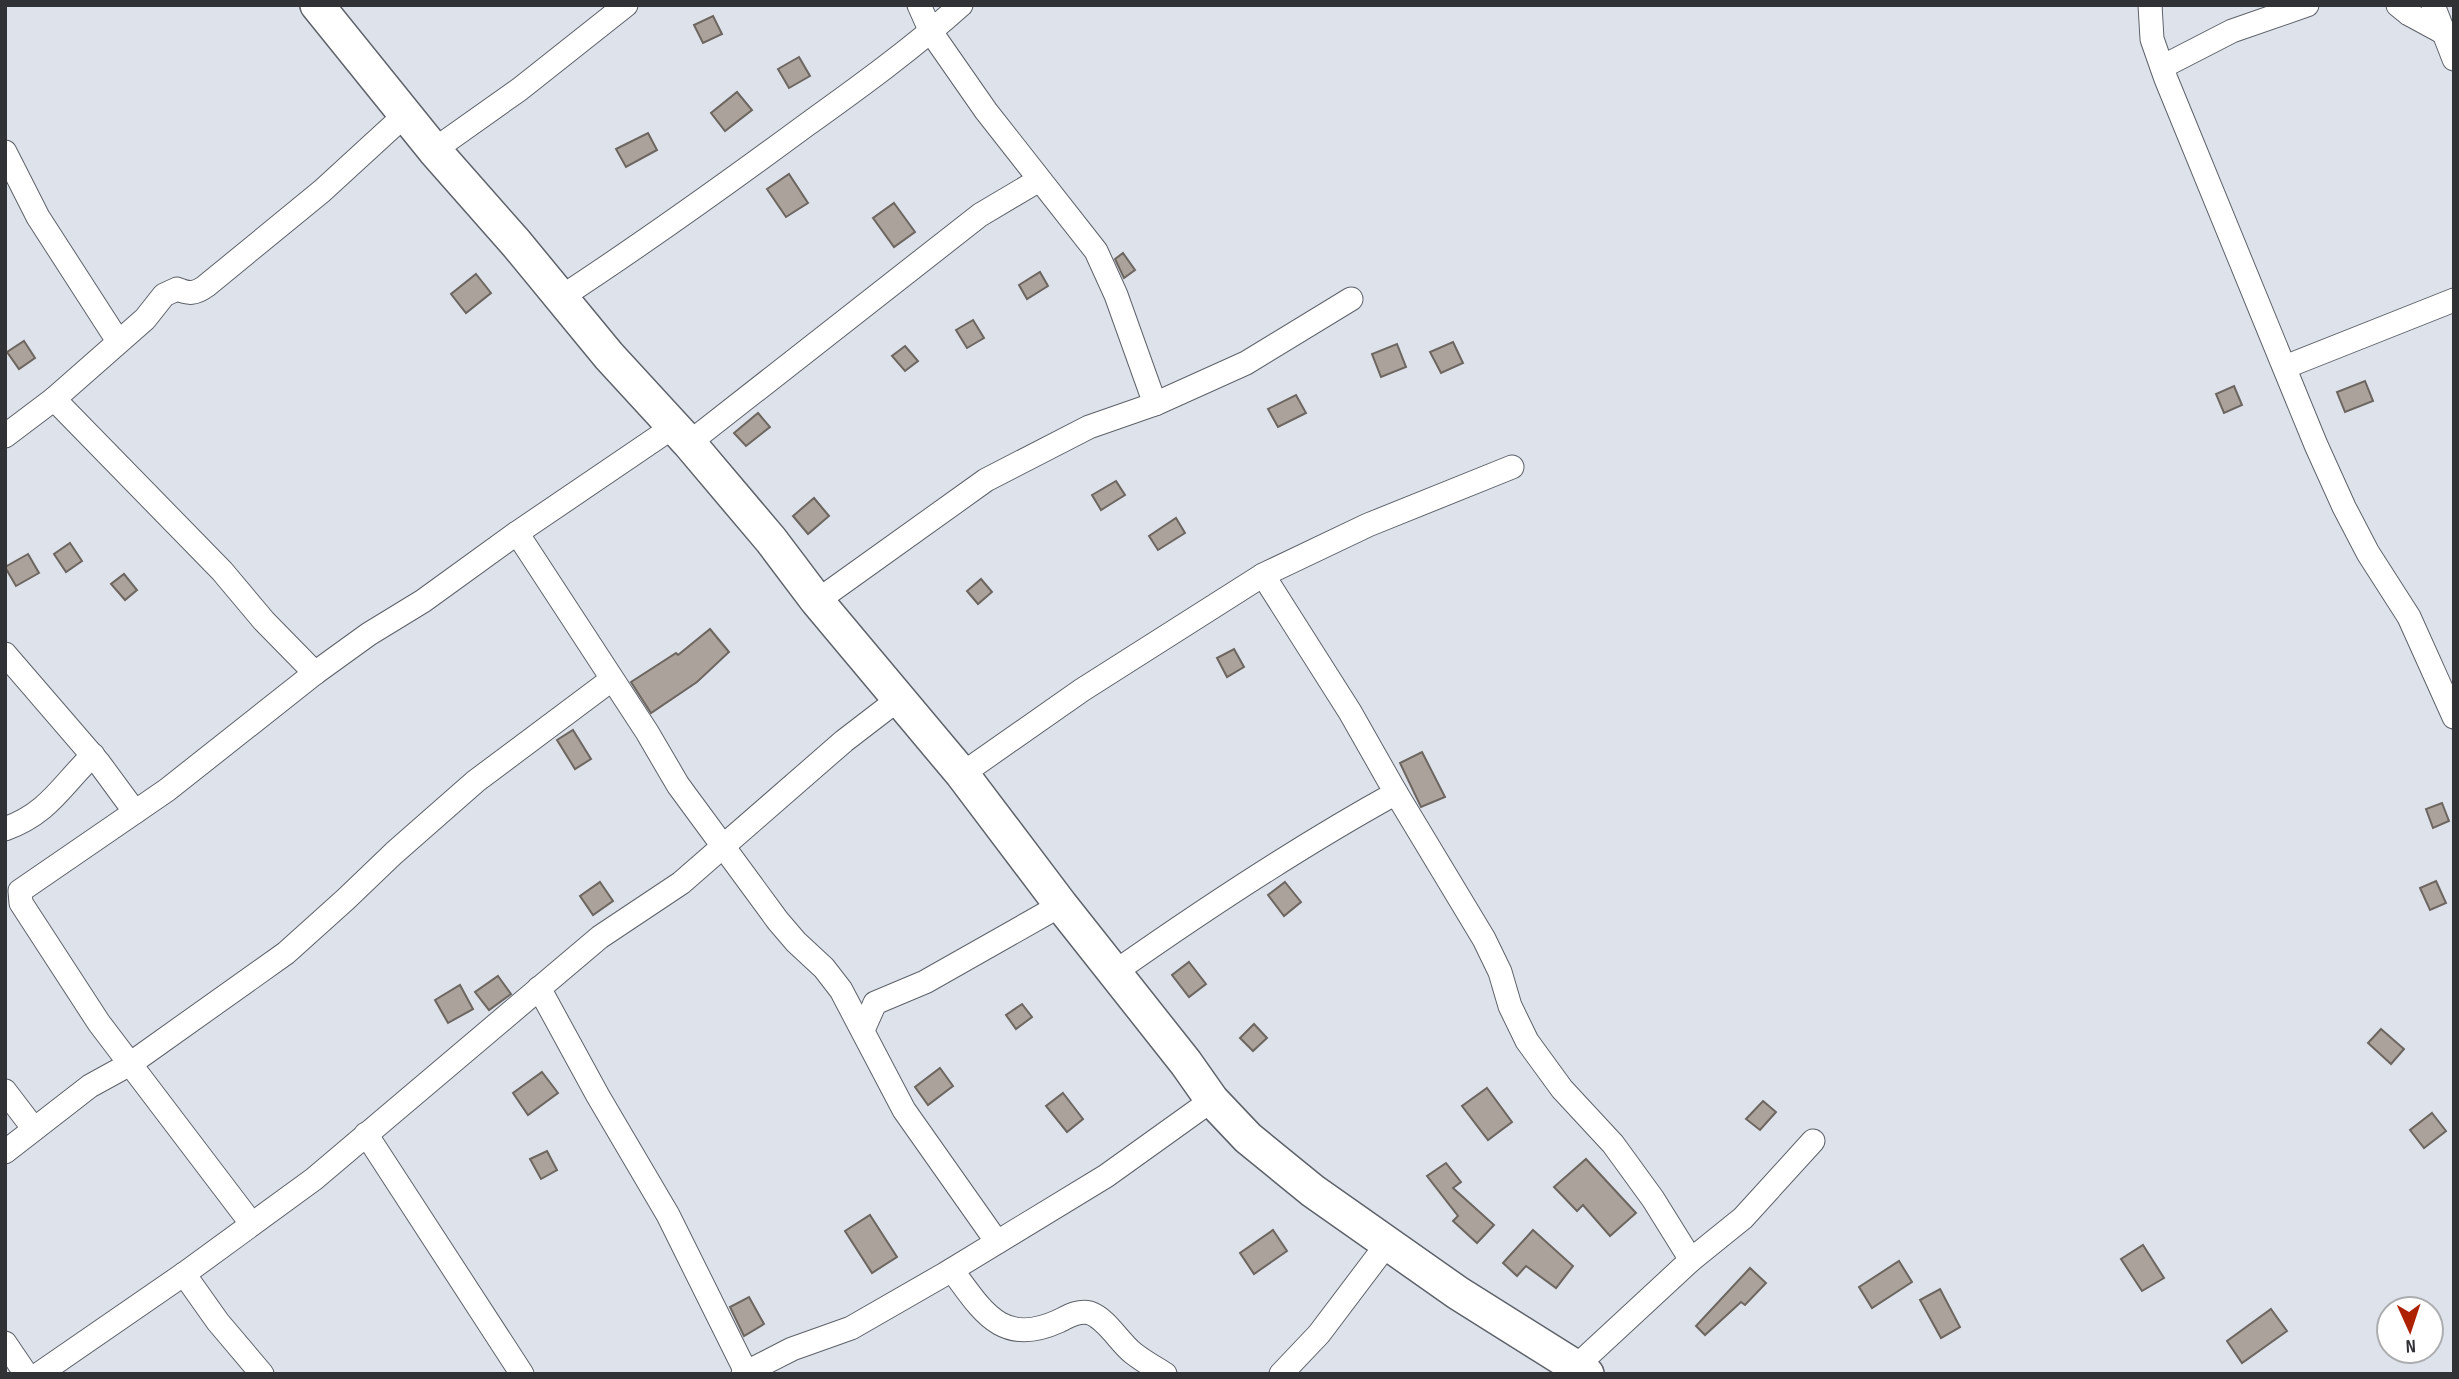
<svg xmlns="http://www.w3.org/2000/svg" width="2459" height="1379" font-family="'Sofia Sans Condensed',sans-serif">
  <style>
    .building { fill: #aaa29b; stroke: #6d6660; stroke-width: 2 }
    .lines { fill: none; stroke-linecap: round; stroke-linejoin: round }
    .street-casing { stroke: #5e626a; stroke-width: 25 }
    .secondary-casing { stroke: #5e626a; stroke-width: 36 }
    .street { stroke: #fff; stroke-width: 23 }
    .secondary { stroke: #fff; stroke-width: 33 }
  </style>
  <rect width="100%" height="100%" fill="#dde2eb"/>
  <g class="building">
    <path d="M713,16L722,34L703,43L694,25Z"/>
    <path d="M799,57L810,76L789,88L778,69Z"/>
    <path d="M737,92L752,110L725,131L711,113Z"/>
    <path d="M648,133L657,150L626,167L616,149Z"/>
    <path d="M789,174L808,203L786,217L767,189Z"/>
    <path d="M894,203L915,232L894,247L873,218Z"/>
    <path d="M1123,253L1135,270L1124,278L1115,259Z"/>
    <path d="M1040,272L1048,286L1027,299L1019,285Z"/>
    <path d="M476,274L491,293L466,313L451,294Z"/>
    <path d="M973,320L984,338L967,348L956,330Z"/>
    <path d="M24,341L35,358L19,369L7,352Z"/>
    <path d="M1453,342L1463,363L1441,373L1430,352Z"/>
    <path d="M1397,344L1406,367L1381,377L1372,354Z"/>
    <path d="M905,346L918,361L905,371L892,356Z"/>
    <path d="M2365,381L2373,401L2345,412L2337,392Z"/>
    <path d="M2234,386L2242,405L2224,413L2216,394Z"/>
    <path d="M1296,395L1306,413L1278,427L1268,409Z"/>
    <path d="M758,413L770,427L746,446L734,433Z"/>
    <path d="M1116,481L1125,495L1101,510L1092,495Z"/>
    <path d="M814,498L829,516L808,534L793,516Z"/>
    <path d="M1176,518L1185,533L1158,550L1149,536Z"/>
    <path d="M70,543L82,561L66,572L54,554Z"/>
    <path d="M28,554L39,573L16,586L5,567Z"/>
    <path d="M124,574L137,590L125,600L111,584Z"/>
    <path d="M981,579L992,592L978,604L967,591Z"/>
    <path d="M710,629L729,652L697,682L651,713L631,682L676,653L678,655Z"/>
    <path d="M1234,649L1244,667L1227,677L1217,658Z"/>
    <path d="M573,730L591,759L575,769L557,740Z"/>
    <path d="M1422,752L1445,797L1421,807L1400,763Z"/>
    <path d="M2442,803L2449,821L2433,828L2426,809Z"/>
    <path d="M2436,881L2446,903L2430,910L2420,888Z"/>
    <path d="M600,882L613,901L593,915L580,896Z"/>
    <path d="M1285,882L1301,902L1284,916L1268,895Z"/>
    <path d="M1189,962L1206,984L1189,997L1172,975Z"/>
    <path d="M498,976L511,994L489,1010L475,992Z"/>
    <path d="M460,985L473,1009L448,1023L435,1000Z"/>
    <path d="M1022,1004L1032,1017L1016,1029L1006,1015Z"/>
    <path d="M1254,1024L1267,1038L1253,1051L1240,1038Z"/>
    <path d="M2381,1029L2404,1049L2391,1064L2368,1043Z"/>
    <path d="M940,1068L953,1086L928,1105L915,1087Z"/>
    <path d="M542,1072L558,1093L528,1115L513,1093Z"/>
    <path d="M1487,1088L1512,1122L1488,1140L1462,1106Z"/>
    <path d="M1063,1093L1083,1119L1067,1132L1046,1106Z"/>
    <path d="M1763,1101L1776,1112L1760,1130L1746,1119Z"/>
    <path d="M2432,1113L2446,1131L2424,1148L2410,1130Z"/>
    <path d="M547,1151L557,1170L541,1179L530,1159Z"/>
    <path d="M1586,1159L1636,1213L1610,1236L1583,1205L1577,1211L1554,1187Z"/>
    <path d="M1446,1163L1461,1182L1453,1188L1494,1225L1477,1243L1453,1221L1458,1216L1427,1176Z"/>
    <path d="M870,1215L897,1257L872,1273L845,1231Z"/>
    <path d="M1273,1230L1287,1251L1254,1274L1240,1253Z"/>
    <path d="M1533,1230L1573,1266L1556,1288L1526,1266L1517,1276L1503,1263Z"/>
    <path d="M2143,1245L2164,1278L2142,1291L2121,1259Z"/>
    <path d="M1899,1261L1912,1282L1872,1308L1859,1287Z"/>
    <path d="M1750,1268L1766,1283L1745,1305L1741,1302L1705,1335L1696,1326Z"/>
    <path d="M1940,1289L1960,1327L1941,1338L1920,1300Z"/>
    <path d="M749,1297L764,1324L744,1336L730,1307Z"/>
    <path d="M2271,1309L2287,1331L2242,1363L2227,1341Z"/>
  </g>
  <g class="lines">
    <g class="street-casing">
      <g id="street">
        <path d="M919,5L931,32L986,111L1096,251L1116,295L1155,404"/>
        <path d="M2150,5L2152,39L2166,79L2316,445L2344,507L2368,553L2409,617L2454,717"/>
        <path d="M2398,5L2409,14L2444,33"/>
        <path d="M2433,5L2454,59"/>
        <path d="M2162,67L2232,31L2307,5"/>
        <path d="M434,150L520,89L626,5"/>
        <path d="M5,152L38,217L118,341"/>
        <path d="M560,298C644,243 725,185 805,126C858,88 912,49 961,5"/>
        <path d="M2285,367L2454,300"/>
        <path d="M54,399L222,571L264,621L315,673"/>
        <path d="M5,436L54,399L145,319L164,295L177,289C189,294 195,294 206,286L322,191L406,114"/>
        <path d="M689,443L980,215L1039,180"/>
        <path d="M517,533L647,732L678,785L778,921L796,942L824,968L841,990L904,1110L997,1242"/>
        <path d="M1263,575L1350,712L1396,793L1484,939L1500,972L1510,1006L1527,1041L1562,1089L1613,1144L1653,1199L1691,1260"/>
        <path d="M817,601L986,480L1089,427L1155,404L1246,363L1351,299"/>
        <path d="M5,654L99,763L135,812"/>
        <path d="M962,774L1082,690L1263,575L1368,525L1512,467"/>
        <path d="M5,829C49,813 61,786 93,755"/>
        <path d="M1115,972C1206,908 1298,847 1396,793"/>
        <path d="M539,988L598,1096L668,1215L746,1372"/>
        <path d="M863,1030L875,1003L925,982L1061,905"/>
        <path d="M5,1091L34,1129"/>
        <path d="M366,1134L522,1374"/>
        <path d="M5,1152L90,1086L130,1064L286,953L346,899L394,853L476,781L611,680"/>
        <path d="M251,1223L99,1023L21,903L20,891L167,790L315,673L369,634L423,601L517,533L673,427"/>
        <path d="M952,1270C983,1312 1002,1347 1059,1321C1069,1316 1079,1310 1090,1313C1107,1319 1119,1342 1133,1353C1143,1361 1154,1367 1165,1374"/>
        <path d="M184,1274L218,1322L262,1374"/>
        <path d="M5,1343L26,1374"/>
        <path d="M39,1374L184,1274L314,1179L600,937L681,883L844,741L900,698"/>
        <path d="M743,1374L792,1349L851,1328L945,1274L1106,1176L1212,1100"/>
        <path d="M1281,1374L1319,1334L1387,1244"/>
        <path d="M1568,1374L1691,1260L1743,1218L1813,1141"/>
      </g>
    </g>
    <g class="secondary-casing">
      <path id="secondary" d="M317,5L434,150L516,243L609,356L689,443L771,540L817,601L962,774L1061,905L1186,1063L1212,1100L1248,1138L1313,1191L1458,1293L1587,1374"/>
    </g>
    <use href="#street" class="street"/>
    <use href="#secondary" class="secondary"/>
  </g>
  <rect width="2459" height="1379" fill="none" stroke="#303236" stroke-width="14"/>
  <g transform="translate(2410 1330) rotate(177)"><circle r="33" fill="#ffffff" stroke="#acadaf" stroke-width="2"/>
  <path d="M0-5L12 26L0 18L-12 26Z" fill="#ad2000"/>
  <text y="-10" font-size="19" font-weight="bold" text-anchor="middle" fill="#303236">N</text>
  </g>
</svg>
